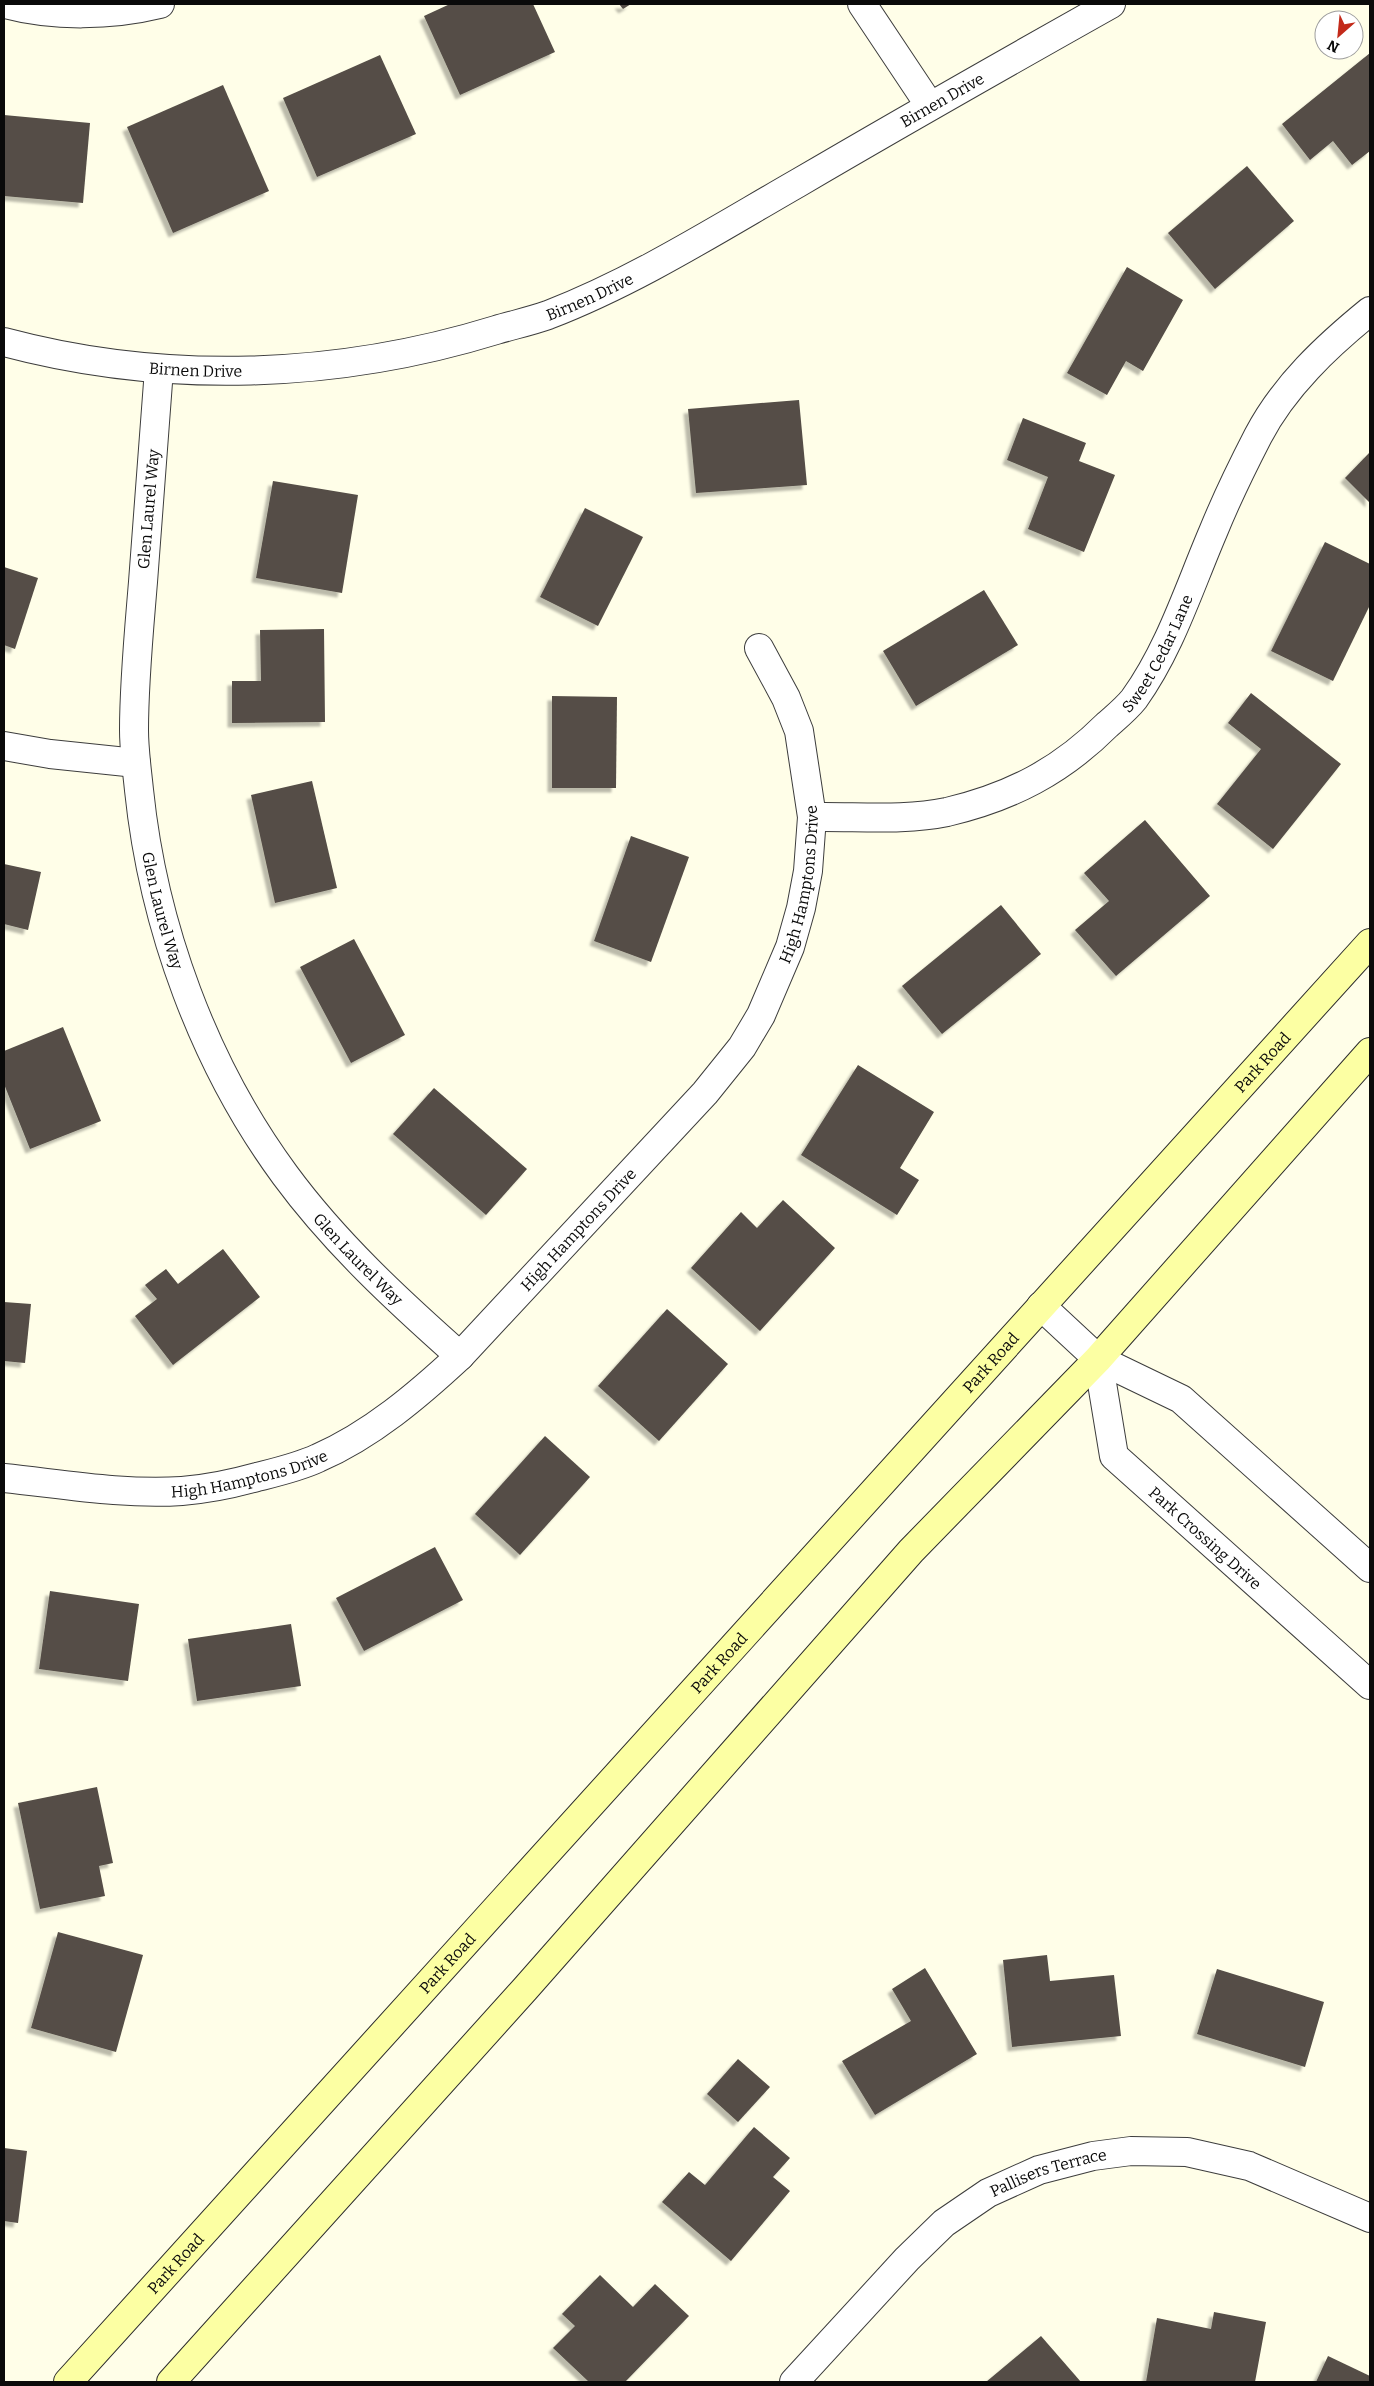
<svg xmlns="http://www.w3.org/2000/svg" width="1374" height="2386" font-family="Bitter,serif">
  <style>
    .building { fill: #544d46; filter: url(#shadow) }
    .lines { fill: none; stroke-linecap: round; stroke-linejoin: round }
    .minor-casing { stroke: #3d3d3d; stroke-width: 30 }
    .tertiary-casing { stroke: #3d3d3d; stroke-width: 30 }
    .secondary-casing { stroke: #2c2c2c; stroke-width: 30 }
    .minor { stroke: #fff; stroke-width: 28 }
    .tertiary { stroke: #fff; stroke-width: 28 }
    .secondary { stroke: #fcffa3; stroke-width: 28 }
    .labels { text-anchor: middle; stroke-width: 5; stroke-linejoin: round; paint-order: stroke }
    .street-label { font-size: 16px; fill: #0a0a0a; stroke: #fff }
  </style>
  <defs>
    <filter id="shadow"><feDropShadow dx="-4.5" dy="4.5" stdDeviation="1" flood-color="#0004"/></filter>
  </defs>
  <rect width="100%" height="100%" fill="#fffee8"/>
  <g class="building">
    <path d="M450,4H533L555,52L460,95L424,16Z"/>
    <path d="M619,4H631L623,9Z"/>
    <path d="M1370,53V151L1352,165L1333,141L1310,160L1282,124Z"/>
    <path d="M380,55L416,134L317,177L283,98Z"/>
    <path d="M223,85L269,191L173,233L127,127Z"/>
    <path d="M4,115L90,123L83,203L4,196Z"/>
    <path d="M1247,166L1294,221L1215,289L1168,233Z"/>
    <path d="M1127,267L1183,300L1143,371L1126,361L1107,395L1067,373Z"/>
    <path d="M799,400L807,485L696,493L688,409Z"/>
    <path d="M1023,418L1086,443L1079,461L1115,475L1084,552L1028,529L1048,477L1007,460Z"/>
    <path d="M1370,452V503L1345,478Z"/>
    <path d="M273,481L358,495L342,593L256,578Z"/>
    <path d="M585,508L643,537L598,626L540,597Z"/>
    <path d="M1325,542L1370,564V605L1333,681L1271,651Z"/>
    <path d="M4,567L38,578L15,649L4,645Z"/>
    <path d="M984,590L1018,645L916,706L883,651Z"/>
    <path d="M324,629L325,722L232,723V681H261L260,630Z"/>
    <path d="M1251,693L1341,764L1273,849L1217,804L1261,749L1228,723Z"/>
    <path d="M552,696L617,697L616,788H552Z"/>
    <path d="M312,781L337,888L275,903L251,795Z"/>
    <path d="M1145,820L1210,896L1116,976L1075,930L1109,901L1084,873Z"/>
    <path d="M631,836L689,857L651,962L594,941Z"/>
    <path d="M4,864L41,872L28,930L4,924Z"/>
    <path d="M1001,905L1041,954L942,1034L902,986Z"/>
    <path d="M354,939L405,1035L351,1063L300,967Z"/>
    <path d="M63,1027L101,1121L30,1149L4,1084V1051Z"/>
    <path d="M858,1065L934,1112L900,1168L919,1180L897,1215L801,1155Z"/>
    <path d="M434,1088L527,1169L486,1215L393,1134Z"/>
    <path d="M783,1200L835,1248L760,1331L691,1268L741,1212L757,1228Z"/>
    <path d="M223,1249L260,1297L173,1365L135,1316L157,1299L145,1285L166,1269L178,1284Z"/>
    <path d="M4,1302L31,1304L25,1363L4,1361Z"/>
    <path d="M667,1309L728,1364L659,1441L598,1386Z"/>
    <path d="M545,1436L590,1477L520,1555L475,1514Z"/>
    <path d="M435,1547L463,1600L364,1651L336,1598Z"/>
    <path d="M50,1591L139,1604L128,1681L39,1669Z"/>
    <path d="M291,1624L301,1686L197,1701L188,1639Z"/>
    <path d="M97,1787L113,1863L99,1866L105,1896L40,1909L18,1803Z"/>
    <path d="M58,1932L143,1955L116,2052L31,2028Z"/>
    <path d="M1047,1955L1050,1981L1114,1975L1121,2036L1012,2047L1003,1960Z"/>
    <path d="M925,1968L977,2054L875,2115L842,2061L911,2021L892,1989Z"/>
    <path d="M1217,1969L1324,2002L1305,2067L1197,2034Z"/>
    <path d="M738,2059L770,2087L738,2122L707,2094Z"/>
    <path d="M754,2127L790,2158L773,2177L790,2191L731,2261L662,2202L689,2172L705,2185Z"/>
    <path d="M4,2148L27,2151L18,2223L4,2221Z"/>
    <path d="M600,2275L633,2307L655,2284L689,2316L625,2382H589L553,2348L575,2326L562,2314Z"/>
    <path d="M1214,2312L1266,2322L1255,2382H1146L1157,2318L1211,2329Z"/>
    <path d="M1041,2336L1081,2382H986Z"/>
    <path d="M1328,2356L1370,2376V2382H1316Z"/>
  </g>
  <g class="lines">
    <g class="minor-casing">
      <g id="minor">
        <path d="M5,4C54,17 111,16 160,4"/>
        <path d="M862,4L930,106"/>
        <path id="s1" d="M4,342C165,385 337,379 496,330C513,325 531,321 548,315C636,281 716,230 798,183C902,122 1006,63 1111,4"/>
        <path id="s2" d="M159,369C154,440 148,511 143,582C139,631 134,681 134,730C134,750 137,770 139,790C153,926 204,1065 285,1175C335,1243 398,1301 460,1356"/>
        <path d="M4,746L50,754L136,763"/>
        <path id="s3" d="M812,817C856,816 904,821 947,812C1011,797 1061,771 1107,725C1116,717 1126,709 1134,699C1170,649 1189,588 1213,532C1226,500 1242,467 1258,436C1284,386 1327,346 1370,311"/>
        <path id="s4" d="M4,1478C62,1484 123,1495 182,1491C208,1489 232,1484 257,1477C277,1472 299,1467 318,1458C371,1435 418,1395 460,1356L705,1093L742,1047L761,1015L790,947L801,908L808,871L812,817L799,731L786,698L759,648"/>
        <path id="s5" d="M794,2382L907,2259L944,2223L988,2193L1039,2170L1093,2156L1131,2151L1187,2152L1249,2166L1370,2218"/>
      </g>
    </g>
    <g class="tertiary-casing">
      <g id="tertiary">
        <path d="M1041,1306L1098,1359L1181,1399L1370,1568"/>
        <path id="s6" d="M1098,1359L1114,1456L1370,1685"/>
      </g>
    </g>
    <g class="secondary-casing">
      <g id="secondary">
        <path id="s7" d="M68,2382L1370,943"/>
        <path d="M171,2382L525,1989L911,1551L1098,1359L1370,1052"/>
      </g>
    </g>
    <use href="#minor" class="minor"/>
    <use href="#tertiary" class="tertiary"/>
    <use href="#secondary" class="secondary"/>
  </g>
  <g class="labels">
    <g class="street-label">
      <text dy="6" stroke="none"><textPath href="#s1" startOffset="1002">Birnen Drive</textPath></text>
      <text dy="6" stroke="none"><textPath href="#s1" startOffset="598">Birnen Drive</textPath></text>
      <text dy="6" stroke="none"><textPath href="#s1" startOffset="194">Birnen Drive</textPath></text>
      <text transform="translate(148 509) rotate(-85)" y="6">Glen Laurel Way</text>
      <text dy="6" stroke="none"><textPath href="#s3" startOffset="409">Sweet Cedar Lane</textPath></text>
      <text dy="6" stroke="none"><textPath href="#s4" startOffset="1088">High Hamptons Drive</textPath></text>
      <text dy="6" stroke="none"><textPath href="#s2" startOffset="545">Glen Laurel Way</textPath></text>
      <text dy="6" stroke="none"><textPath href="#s7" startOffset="1780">Park Road</textPath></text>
      <text dy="6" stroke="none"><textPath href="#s4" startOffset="668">High Hamptons Drive</textPath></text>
      <text dy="6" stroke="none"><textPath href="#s2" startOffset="950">Glen Laurel Way</textPath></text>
      <text dy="6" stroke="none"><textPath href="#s7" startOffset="1375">Park Road</textPath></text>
      <text dy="6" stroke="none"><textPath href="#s4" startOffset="248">High Hamptons Drive</textPath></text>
      <text dy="6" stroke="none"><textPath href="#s6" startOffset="221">Park Crossing Drive</textPath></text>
      <text dy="6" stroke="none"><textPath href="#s7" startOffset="970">Park Road</textPath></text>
      <text dy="6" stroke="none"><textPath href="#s7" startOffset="565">Park Road</textPath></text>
      <text dy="6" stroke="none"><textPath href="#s5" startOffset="336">Pallisers Terrace</textPath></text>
      <text dy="6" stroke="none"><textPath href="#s7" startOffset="160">Park Road</textPath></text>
    </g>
  </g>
  <rect width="1374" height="2386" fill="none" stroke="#0a0a0a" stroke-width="10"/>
  <g transform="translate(1339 35) rotate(207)"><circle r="24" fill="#ffffff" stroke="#9d9d9d"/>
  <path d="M0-4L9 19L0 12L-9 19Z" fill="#c32a1a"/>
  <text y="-8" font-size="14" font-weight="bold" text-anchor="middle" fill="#0a0a0a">N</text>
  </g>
</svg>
